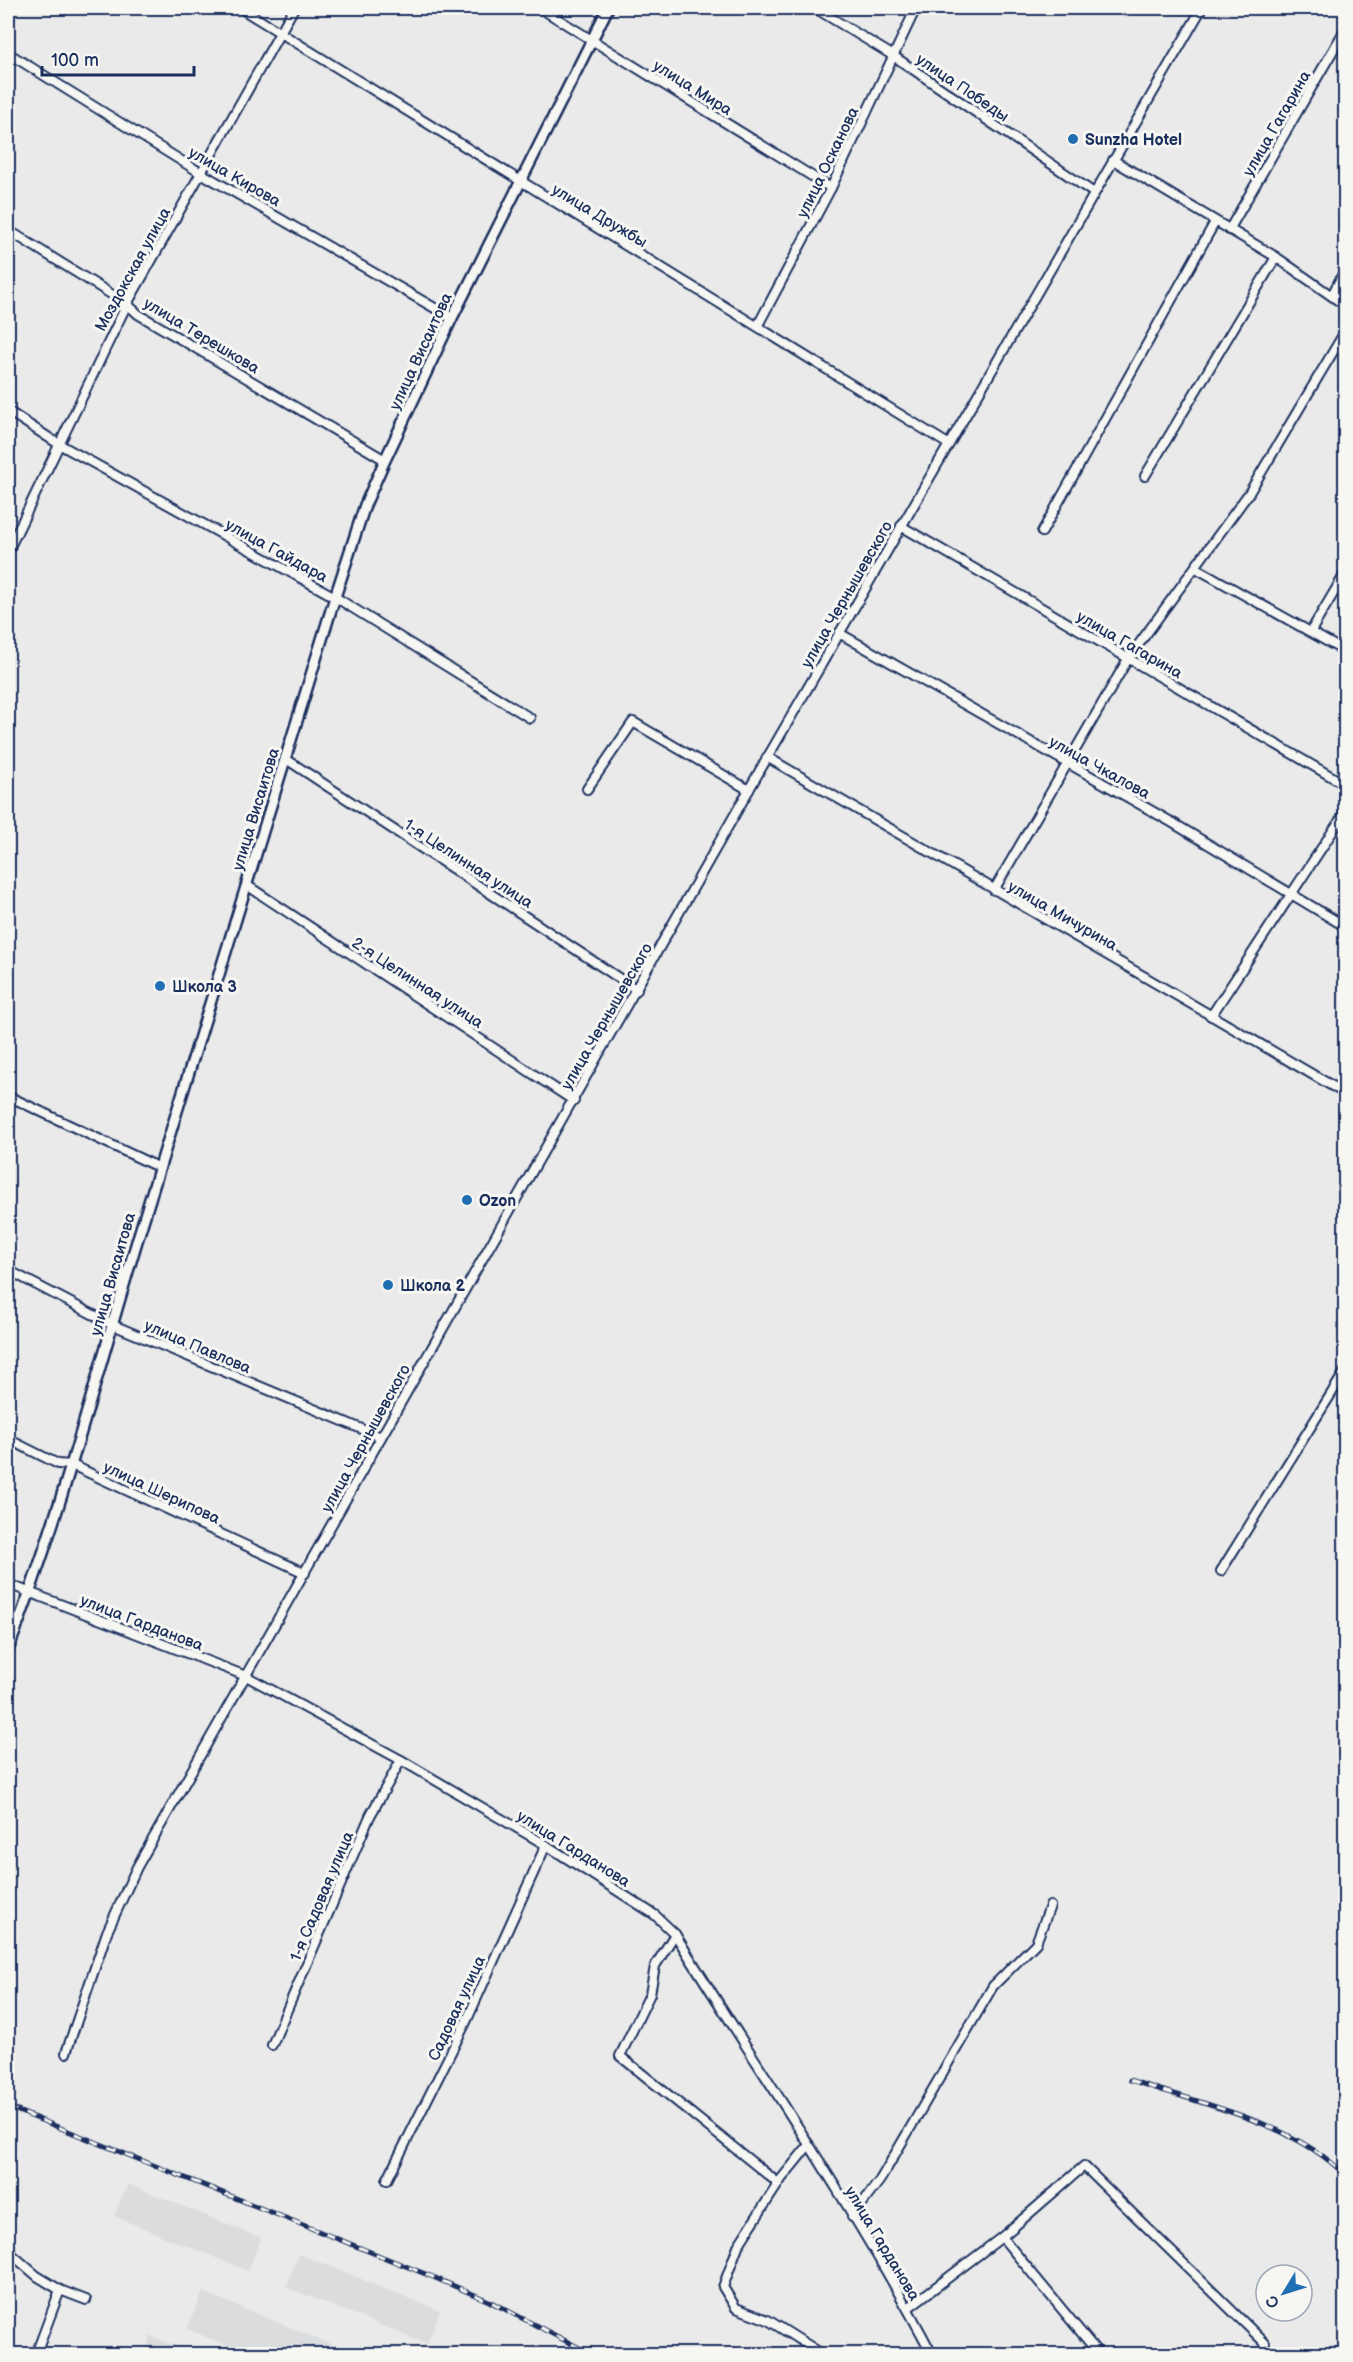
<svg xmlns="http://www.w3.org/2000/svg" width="1353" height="2362" font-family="'Balsamiq Sans',sans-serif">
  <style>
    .built { fill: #dadcde }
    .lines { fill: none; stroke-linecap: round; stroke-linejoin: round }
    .minor-casing { stroke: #1b2f5e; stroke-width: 12 }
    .tertiary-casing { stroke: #1b2f5e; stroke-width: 14 }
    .minor { stroke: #f6f6f2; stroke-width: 8 }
    .tertiary { stroke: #f6f6f2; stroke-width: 9 }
    .rail-casing { stroke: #1b2f5e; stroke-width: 5 }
    .rail { stroke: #f6f6f2; stroke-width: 3; stroke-dasharray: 9; stroke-linecap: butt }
    .poi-dot { fill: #1f6fb2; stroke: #f6f6f2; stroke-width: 2 }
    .labels { text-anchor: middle; stroke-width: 6; stroke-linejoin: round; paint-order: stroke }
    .street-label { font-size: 16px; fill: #1b2f5e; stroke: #f6f6f2 }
    .poi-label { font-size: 16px; font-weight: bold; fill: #1b2f5e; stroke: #f6f6f2; text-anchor: start }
  </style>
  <rect width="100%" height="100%" fill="#e9eae9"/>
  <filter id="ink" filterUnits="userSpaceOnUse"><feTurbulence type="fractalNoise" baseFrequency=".0167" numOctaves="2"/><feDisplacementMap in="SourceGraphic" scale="12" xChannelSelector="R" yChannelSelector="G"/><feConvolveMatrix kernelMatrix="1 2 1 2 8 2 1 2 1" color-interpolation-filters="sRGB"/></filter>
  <g filter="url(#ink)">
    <g class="built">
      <path d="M128,2184L261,2238L248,2271L114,2216Z"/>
      <path d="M299,2254L440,2311L427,2344L286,2287Z"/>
      <path d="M203,2292L355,2354H248L187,2329Z"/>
      <path d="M151,2336L196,2354H144Z"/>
    </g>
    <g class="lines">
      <g class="minor-casing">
        <g id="minor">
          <path d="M240,8L948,444"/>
          <path d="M540,8L831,188"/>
          <path d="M815,8L892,55L1094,193"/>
          <path d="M8,53L201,173L452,318"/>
          <path d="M1113,160L1276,257L1346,306"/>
          <path d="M8,230L127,304L138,314L385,460"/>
          <path d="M1229,230L1346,28"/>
          <path d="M1332,295L1346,268"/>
          <path d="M758,325L831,188L916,8"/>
          <path d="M8,411L57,443L335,597L530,718"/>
          <path d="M1145,476L1276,257"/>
          <path d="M901,526L1346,785"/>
          <path d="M1042,532L1215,222"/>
          <path d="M8,551L127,304L294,8"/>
          <path d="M1196,568L1346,652"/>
          <path d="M1311,631L1346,572"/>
          <path d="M839,633L1173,823L1346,927"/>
          <path d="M767,757L1346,1094"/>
          <path d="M286,759L637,990"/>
          <path d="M587,789L633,722L749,790"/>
          <path d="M248,886L574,1101"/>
          <path d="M994,890L1128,659L1249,493L1346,330"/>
          <path d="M1211,1016L1346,811"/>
          <path d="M8,1096L160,1168"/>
          <path d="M8,1270L113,1325L381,1437"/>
          <path d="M8,1439L58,1464L72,1465L305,1573"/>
          <path d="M1221,1571L1346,1370"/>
          <path d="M8,1584L246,1676L401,1760L546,1845L655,1915L675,1934L688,1955C771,2087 860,2217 932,2354"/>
          <path d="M675,1934L655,1966L650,1994L620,2056L778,2183L808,2146"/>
          <path d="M272,2045L370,1816L401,1760"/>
          <path d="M66,2053L107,1932L137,1867L759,772L1202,8"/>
          <path d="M387,2180L466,2022L546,1845"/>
          <path d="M780,2181L738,2246L723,2287L736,2308L768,2320L822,2354"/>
          <path d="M852,2217L880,2180L993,1986L1036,1943L1050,1906"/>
          <path d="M1002,2237L1099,2354"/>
          <path d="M8,2251L37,2276L60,2290L86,2300"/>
          <path d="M908,2308L1002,2237L1084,2166L1265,2343"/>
          <path d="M36,2354L60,2290"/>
        </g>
      </g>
      <g class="tertiary-casing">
        <path id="tertiary" d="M8,1650C61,1515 96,1376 138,1238C203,1024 270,811 335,597L365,505L385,460L452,318L608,8"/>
      </g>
      <use href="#minor" class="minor"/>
      <use href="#tertiary" class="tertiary"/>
      <g class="rail-casing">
        <g id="rail">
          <path d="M1130,2080C1200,2104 1294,2122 1346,2176"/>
          <path d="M8,2107L433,2277L489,2301L591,2354"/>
        </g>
      </g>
      <use href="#rail" class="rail"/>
    </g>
  </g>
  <g class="poi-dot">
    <circle cx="1073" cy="139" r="6"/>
    <circle cx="160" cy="986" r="6"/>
    <circle cx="467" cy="1200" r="6"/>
    <circle cx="388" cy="1285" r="6"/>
  </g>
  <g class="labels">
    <g class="street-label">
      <text transform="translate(693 87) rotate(32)" y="6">улица Мира</text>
      <text transform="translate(963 87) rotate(34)" y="6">улица Победы</text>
      <text transform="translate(1276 123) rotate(-60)" y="6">улица Гагарина</text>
      <text transform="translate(827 162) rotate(-64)" y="6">улица Осканова</text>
      <text transform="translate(235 176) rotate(30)" y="6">улица Кирова</text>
      <text transform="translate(600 215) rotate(31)" y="6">улица Дружбы</text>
      <text transform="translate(132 269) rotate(-61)" y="6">Моздокская улица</text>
      <text transform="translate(202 335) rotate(31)" y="6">улица Терешкова</text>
      <text transform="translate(420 351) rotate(-65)" y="6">улица Висаитова</text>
      <text transform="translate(277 550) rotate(29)" y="6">улица Гайдара</text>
      <text transform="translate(846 594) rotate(-60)" y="6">улица Чернышевского</text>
      <text transform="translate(1130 644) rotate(30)" y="6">улица Гагарина</text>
      <text transform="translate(1100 767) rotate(29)" y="6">улица Чкалова</text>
      <text transform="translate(255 809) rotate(-73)" y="6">улица Висаитова</text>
      <text transform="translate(469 863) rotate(33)" y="6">1-я Целинная улица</text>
      <text transform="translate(1063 915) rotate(30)" y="6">улица Мичурина</text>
      <text transform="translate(418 982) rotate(33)" y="6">2-я Целинная улица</text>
      <text transform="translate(606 1016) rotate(-60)" y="6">улица Чернышевского</text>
      <text transform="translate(112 1274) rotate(-74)" y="6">улица Висаитова</text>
      <text transform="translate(198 1346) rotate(23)" y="6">улица Павлова</text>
      <text transform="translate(365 1438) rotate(-61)" y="6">улица Чернышевского</text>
      <text transform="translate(162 1492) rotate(25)" y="6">улица Шерипова</text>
      <text transform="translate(142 1622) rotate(21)" y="6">улица Гарданова</text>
      <text transform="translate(574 1848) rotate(32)" y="6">улица Гарданова</text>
      <text transform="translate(321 1896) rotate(-67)" y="6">1-я Садовая улица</text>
      <text transform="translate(456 2008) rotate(-65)" y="6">Садовая улица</text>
      <text transform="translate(883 2243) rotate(59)" y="6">улица Гарданова</text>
    </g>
    <g class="poi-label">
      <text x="1085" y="145">Sunzha Hotel</text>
      <text x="172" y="992">Школа 3</text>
      <text x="479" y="1206">Ozon</text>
      <text x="400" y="1291">Школа 2</text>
    </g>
  </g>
  <rect width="1353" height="2362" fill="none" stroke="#f6f6f2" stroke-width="30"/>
  <rect x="15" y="15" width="1323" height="2332" fill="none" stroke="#1b2f5e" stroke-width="2" filter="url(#ink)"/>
  <g transform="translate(1284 2293) rotate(232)"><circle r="28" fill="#f6f6f2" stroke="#9ea6b7" stroke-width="1.5"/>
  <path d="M0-4.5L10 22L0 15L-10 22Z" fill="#1f6fb2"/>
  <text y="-9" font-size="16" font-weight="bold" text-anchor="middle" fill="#1b2f5e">С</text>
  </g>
  <path d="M42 66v9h152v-9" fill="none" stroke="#1b2f5e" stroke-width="3"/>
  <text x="51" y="66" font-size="18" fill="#1b2f5e" stroke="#f6f6f2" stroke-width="4.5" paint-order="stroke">100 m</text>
</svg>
